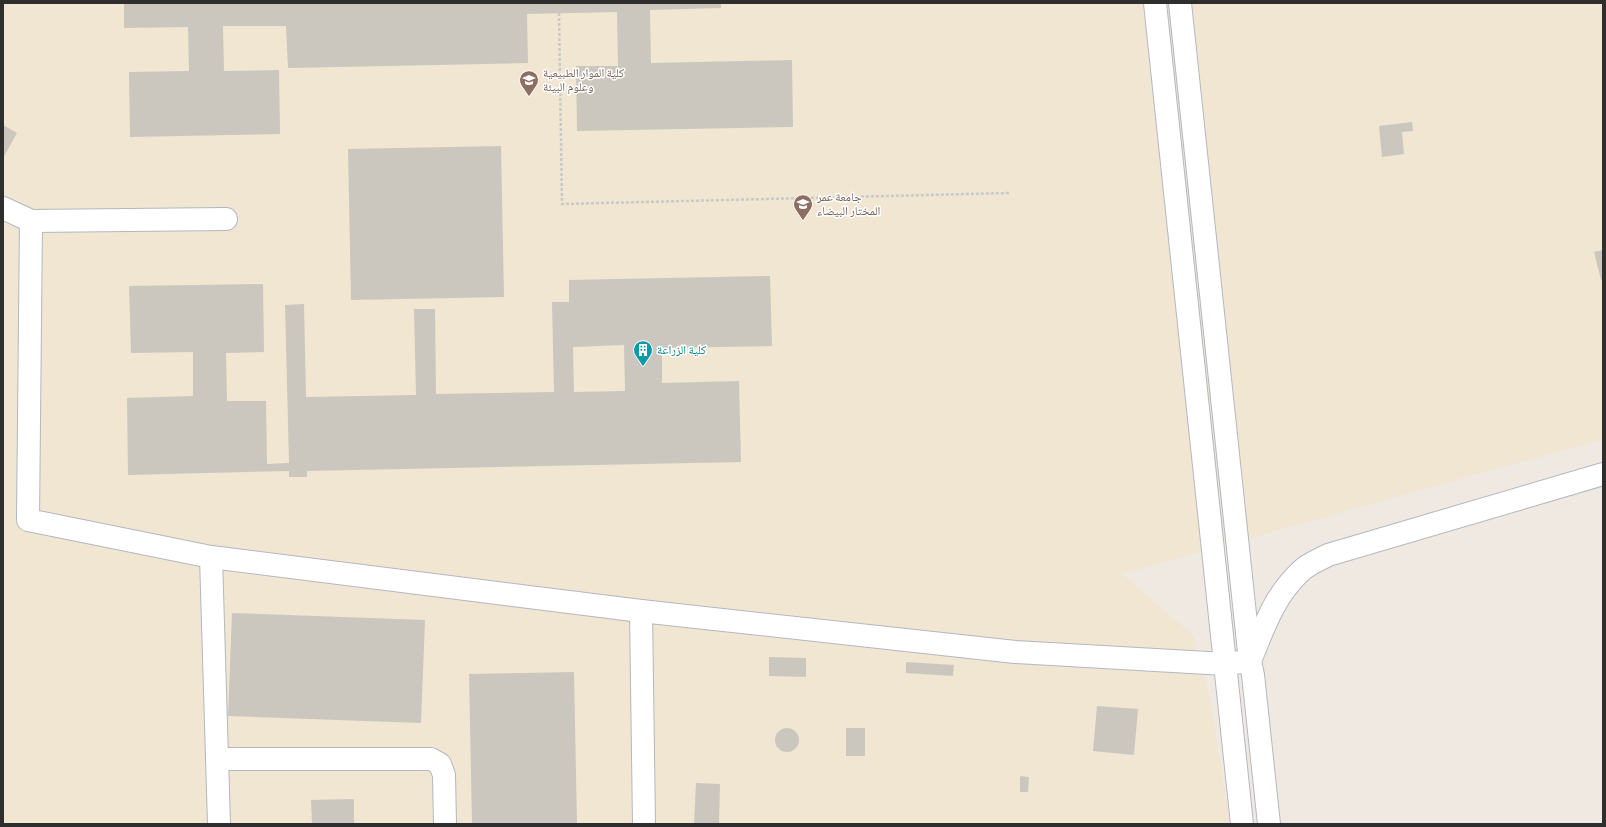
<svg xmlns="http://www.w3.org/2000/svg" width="1606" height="827" font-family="Commissioner,'Noto Naskh Arabic',sans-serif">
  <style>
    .education { fill: #f0e6d1 }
    .building { fill: #cbc7bf; fill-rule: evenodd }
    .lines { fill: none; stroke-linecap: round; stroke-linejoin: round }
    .minor-casing { stroke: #b4b7c1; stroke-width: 24 }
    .path { stroke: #c9c9c9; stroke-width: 2.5; stroke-dasharray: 3 2; stroke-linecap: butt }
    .minor { stroke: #fff; stroke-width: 22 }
    .labels { text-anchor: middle; stroke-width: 3; stroke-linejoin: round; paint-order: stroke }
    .education-label { font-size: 12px; fill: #785e54; stroke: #fff; text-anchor: start }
    .culture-label { font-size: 12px; fill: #0d838f; stroke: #fff; text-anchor: start }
  </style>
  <rect width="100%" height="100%" fill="#efe9e1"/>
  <path class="education" d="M3,3H1603V439L1122,574L1193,635L1211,703L1230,824H3Z"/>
  <g class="building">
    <path d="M124,3H721V8L650,10L651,63L792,60L793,127L577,131L576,66H618L617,12L527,14L528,63L288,68L286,26H223L224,71L279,70L280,134L130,137L129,72L189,71L188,27L124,28Z"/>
    <path d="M1412,122L1413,131L1402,132L1404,154L1382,157L1379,126Z"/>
    <path d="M3,125L17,133L3,158Z"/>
    <path d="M501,146L504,297L351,300L348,149Z"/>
    <path d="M1603,250V279L1601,280L1594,252Z"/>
    <path d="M770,276L772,346L662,348V383L739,381L741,462L307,471V477H289V471L128,475L127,398L193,396V352L131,353L129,286L263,284L264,352L226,353L227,401H266L267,464L289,463L285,305L304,304L306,397L416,395L414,309H435L436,394L554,392L552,302H569V280ZM624,345L625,391L574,392L573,347Z"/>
    <path d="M232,613L425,620L421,723L228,716Z"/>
    <path d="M769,657L806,658V677L769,676Z"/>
    <path d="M906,662L954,665L953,676L906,673Z"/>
    <path d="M574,672L577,824H472L469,674Z"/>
    <path d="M1097,706L1138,709L1134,755L1093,751Z"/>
    <circle cx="787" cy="740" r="12"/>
    <rect x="846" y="728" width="19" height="28"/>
    <path d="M1020,776L1029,777L1028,792H1020Z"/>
    <path d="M696,783L720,784L719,824H694Z"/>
    <path d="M354,799V824H312L311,800Z"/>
  </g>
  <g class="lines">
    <g class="minor-casing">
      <g id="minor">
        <path d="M1155,3L1242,824"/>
        <path d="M1180,3L1250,661L1253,675L1269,824"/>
        <path d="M3,208L31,221L226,219"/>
        <path d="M31,221L28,520L211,557L641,611L1015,652L1225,664L1250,661C1264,627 1274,596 1301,571C1308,564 1319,560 1328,555L1603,474"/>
        <path d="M211,557L219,824"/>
        <path d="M641,611L644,824"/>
        <path d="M217,759H431L440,764L444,775L445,824"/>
      </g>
    </g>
    <path class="path" d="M559,13L562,204L1009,193"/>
    <use href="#minor" class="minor"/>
  </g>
  <defs>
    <g id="university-pin" transform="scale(1)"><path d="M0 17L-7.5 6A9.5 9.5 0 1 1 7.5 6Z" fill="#8d6e63" stroke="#fff"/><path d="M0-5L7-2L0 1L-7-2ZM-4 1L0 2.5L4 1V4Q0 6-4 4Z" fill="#fff"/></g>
    <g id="building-pin" transform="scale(1)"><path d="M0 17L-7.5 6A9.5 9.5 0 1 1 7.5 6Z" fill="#0f9aa8" stroke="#fff"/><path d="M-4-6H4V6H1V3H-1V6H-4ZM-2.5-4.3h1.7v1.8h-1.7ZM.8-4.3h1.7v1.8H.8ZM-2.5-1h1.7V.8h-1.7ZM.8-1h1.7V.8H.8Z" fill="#fff"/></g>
  </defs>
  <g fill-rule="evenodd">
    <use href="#university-pin" x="529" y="80"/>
    <use href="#university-pin" x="803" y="204"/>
    <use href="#building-pin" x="643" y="350"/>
  </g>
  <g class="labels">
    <g class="education-label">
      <text x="543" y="77">كلية الموار الطبيعية<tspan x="543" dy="14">وعلوم البيئة</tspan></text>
      <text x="817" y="201">جامعة عمر<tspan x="817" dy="14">المختار البيضاء</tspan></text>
    </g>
    <g class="culture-label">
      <text x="657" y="354">كلية الزراعة</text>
    </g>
  </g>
  <rect width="1606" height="827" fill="none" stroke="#2e2e2e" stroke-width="8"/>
</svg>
